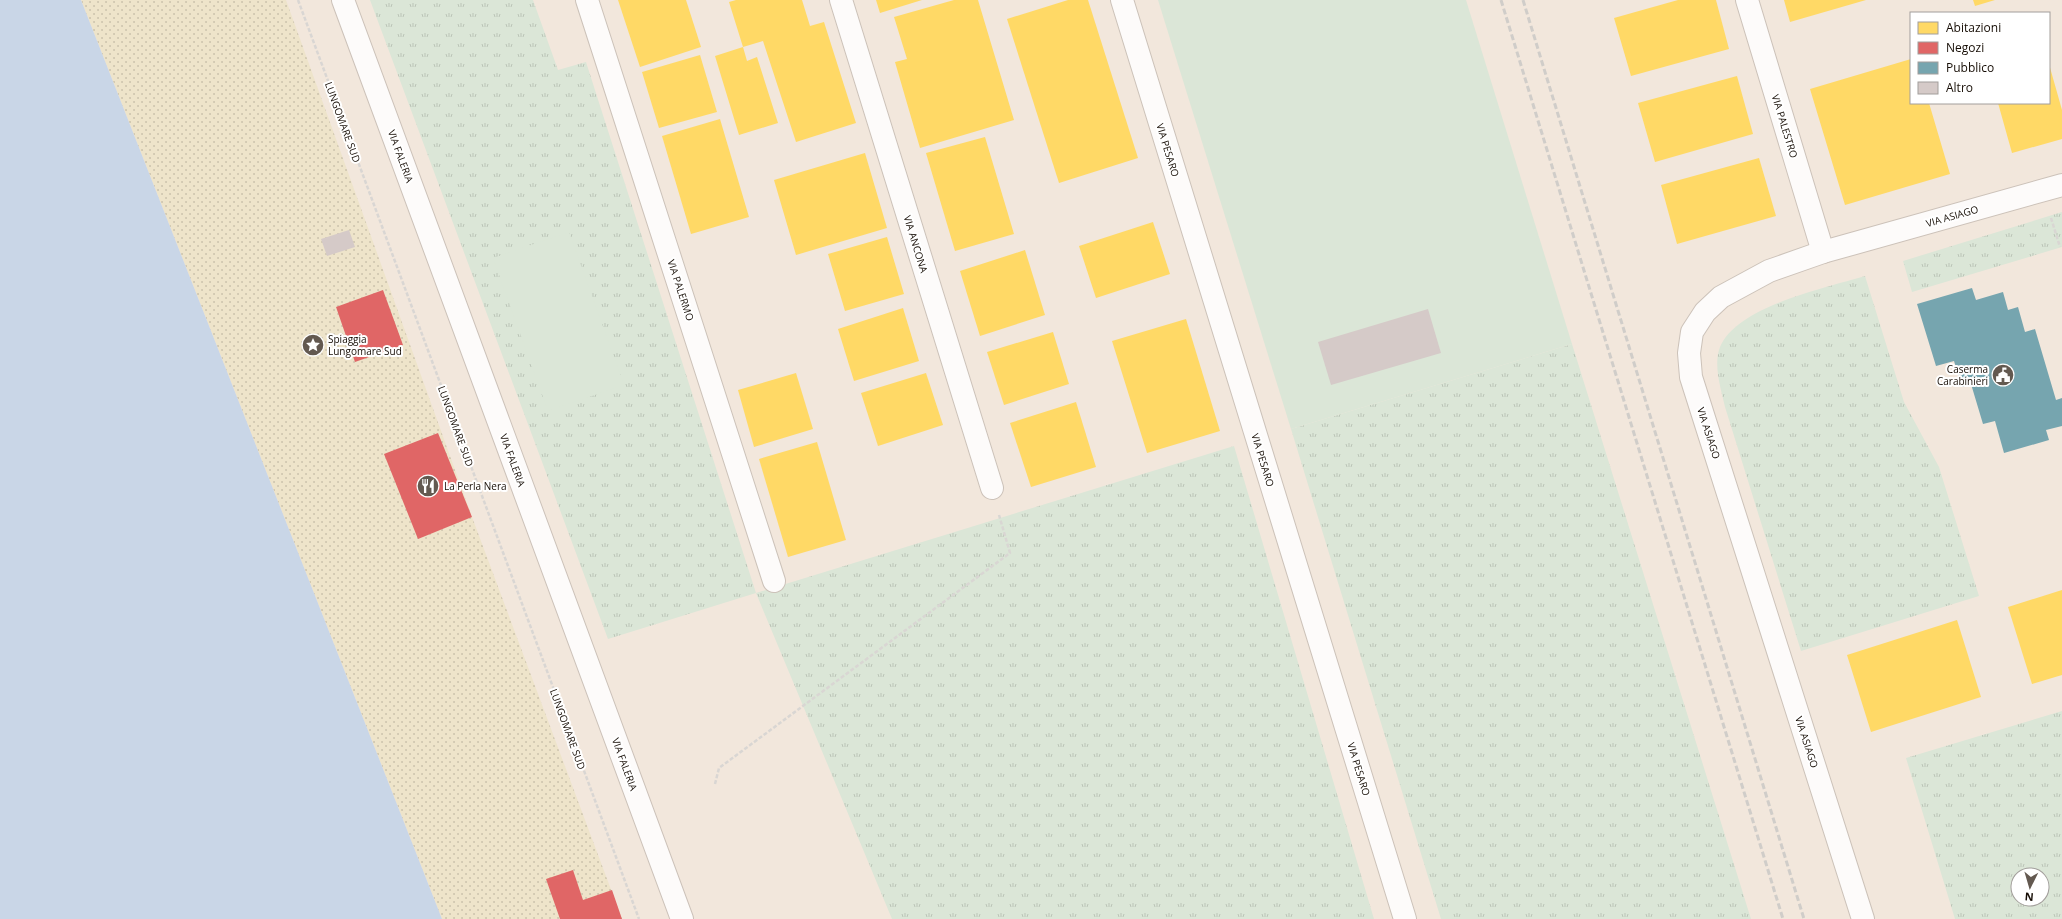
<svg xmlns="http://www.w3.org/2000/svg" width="2062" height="919" font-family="'Open Sans',sans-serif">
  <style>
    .grass { fill: url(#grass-tufts); fill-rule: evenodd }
    .sand { fill: url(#sand-dots) }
    .pitch { fill: #dbe6d7 }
    .water { fill: #c9d6e7 }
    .homes { fill: #ffd966 }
    .shops { fill: #e06666 }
    .public { fill: #76a5af }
    .building { fill: #d5cac8 }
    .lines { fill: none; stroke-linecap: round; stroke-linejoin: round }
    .minor-casing { stroke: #ccc2b9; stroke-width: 24 }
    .path { stroke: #d9d6d3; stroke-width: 2.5; stroke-dasharray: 4 2; stroke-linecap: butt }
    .minor { stroke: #fdfbfa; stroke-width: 22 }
    .rail { stroke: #d0cdc9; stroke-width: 3; stroke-dasharray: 6 3; stroke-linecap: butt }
    .labels { text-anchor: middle; stroke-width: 4; stroke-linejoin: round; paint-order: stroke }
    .street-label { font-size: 10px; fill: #160d05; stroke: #fff }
    .poi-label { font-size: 10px; fill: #160d05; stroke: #fff; text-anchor: start }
  </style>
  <defs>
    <pattern id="grass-tufts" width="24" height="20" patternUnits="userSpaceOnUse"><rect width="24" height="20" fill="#dbe6d7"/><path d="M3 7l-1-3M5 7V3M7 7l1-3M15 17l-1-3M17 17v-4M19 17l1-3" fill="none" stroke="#bbc4b7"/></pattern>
    <pattern id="sand-dots" width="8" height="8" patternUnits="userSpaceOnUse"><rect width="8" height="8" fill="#eee4ca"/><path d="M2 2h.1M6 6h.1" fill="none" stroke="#cbc2ac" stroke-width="1.8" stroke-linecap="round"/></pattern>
  </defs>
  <rect width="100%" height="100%" fill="#f2e7dc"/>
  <g class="grass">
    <path d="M370,0H533L558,70L586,62L756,593L1234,446L1374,919H892L756,593L608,639Z"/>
    <path d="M2062,212V247L1912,292L1903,261Z"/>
    <path d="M1865,276L1904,402L1939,467L1979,596L1801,651L1725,407C1721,389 1713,365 1720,347C1737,306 1826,288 1865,276Z"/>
    <path d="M1572,344L1751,919H1441L1291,429Z"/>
    <path d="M2062,711V919H1955L1906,758ZM2018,875H2042V899H2018Z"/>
  </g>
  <path class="sand" d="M81,0H286L472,517L622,919H442Z"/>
  <g class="pitch">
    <path d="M1158,0H1466L1572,344L1291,429Z"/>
    <path d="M569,232L624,385L548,411L493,258Z"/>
  </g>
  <path class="water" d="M0,0H81L442,919H0Z"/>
  <g class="homes">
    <path d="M618,0H686L701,47L640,67Z"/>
    <path d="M736,0H802L810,26L824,22L856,123L796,142L763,41L743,47L729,2Z"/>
    <path d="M876,0H922L880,13Z"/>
    <path d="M954,0H978L1014,120L920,148L895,62L907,59L894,17Z"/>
    <path d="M1068,0H1088L1138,158L1059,183L1007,19Z"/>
    <path d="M1678,0H1716L1729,49L1631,76L1614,18Z"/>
    <path d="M1784,0H1866L1790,22Z"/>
    <path d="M1973,0H1995L1975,6Z"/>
    <path d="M743,47L747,61L757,57L778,123L739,135L715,56Z"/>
    <path d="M700,55L717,112L659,128L642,72Z"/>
    <path d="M1911,59V103H1929L1950,174L1845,205L1810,89Z"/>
    <path d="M2049,64L2062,110V139L2012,153L1998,103H2049Z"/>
    <path d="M1737,76L1753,134L1655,162L1638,103Z"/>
    <path d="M720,119L749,217L691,234L662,136Z"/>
    <path d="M985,137L1014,234L955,251L926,153Z"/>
    <path d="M865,153L887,228L796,255L774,180Z"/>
    <path d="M1759,158L1776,216L1677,244L1661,185Z"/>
    <path d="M1153,222L1170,274L1096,298L1079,246Z"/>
    <path d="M887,237L904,294L845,311L828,254Z"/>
    <path d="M1025,250L1045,315L980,336L960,271Z"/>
    <path d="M903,308L919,361L854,381L838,329Z"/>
    <path d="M1186,319L1220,431L1147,453L1112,341Z"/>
    <path d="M1053,332L1069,384L1004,405L987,352Z"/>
    <path d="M796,373L813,429L754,447L738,390Z"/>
    <path d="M926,373L943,425L878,446L861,393Z"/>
    <path d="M1076,402L1096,467L1031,487L1010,423Z"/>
    <path d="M817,442L846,540L788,557L759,459Z"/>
    <path d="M2062,590V675L2032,684L2008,607Z"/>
    <path d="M1957,620L1981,697L1871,732L1847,655Z"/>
  </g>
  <g class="shops">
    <path d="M383,290L403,345L355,362L336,307Z"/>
    <path d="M438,433L472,517L418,539L384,454Z"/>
    <path d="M573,870L583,900L612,890L622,919H560L546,879Z"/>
  </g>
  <path class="public" d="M1972,288L1976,300L2003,292L2008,310L2018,307L2025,332L2035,329L2056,400L2062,398V426L2046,430L2049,440L2004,453L1995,421L1983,424L1971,384L1962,387L1954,361L1936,366L1917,304Z"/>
  <g class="building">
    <path d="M349,230L355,247L327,256L321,239Z"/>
    <path d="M1428,309L1441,353L1331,385L1318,342Z"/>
  </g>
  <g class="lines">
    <g class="minor-casing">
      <g id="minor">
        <path d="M343,0L682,919"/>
        <path d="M587,0L774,581"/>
        <path d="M841,0L992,488"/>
        <path d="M1122,0L1405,919"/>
        <path d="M1747,0L1823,252"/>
        <path d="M1863,919L1691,377L1689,353L1692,332L1705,312L1721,297L1769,271L1823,252L2062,185"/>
      </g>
    </g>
    <g class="path">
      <path d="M298,0L639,919"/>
      <path d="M2051,218L2060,247"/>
      <path d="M715,784L719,768L1010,553L999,515"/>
    </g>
    <use href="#minor" class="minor"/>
    <g class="rail">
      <path d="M1501,0L1783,919"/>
      <path d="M1523,0L1804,919"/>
    </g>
  </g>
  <defs>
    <g id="sight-disc" transform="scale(1.15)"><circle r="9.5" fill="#635950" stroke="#fff"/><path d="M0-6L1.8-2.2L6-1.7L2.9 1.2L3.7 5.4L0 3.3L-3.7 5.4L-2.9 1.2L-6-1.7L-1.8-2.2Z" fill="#fff"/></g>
    <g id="civic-disc" transform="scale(1.15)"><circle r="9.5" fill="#635950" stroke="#fff"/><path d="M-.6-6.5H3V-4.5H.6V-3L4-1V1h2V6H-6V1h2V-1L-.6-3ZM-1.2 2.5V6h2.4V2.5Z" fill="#fff"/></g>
    <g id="restaurant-disc" transform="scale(1.15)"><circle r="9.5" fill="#635950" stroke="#fff"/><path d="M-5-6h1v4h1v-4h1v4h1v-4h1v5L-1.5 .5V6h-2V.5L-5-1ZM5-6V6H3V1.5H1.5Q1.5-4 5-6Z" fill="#fff"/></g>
  </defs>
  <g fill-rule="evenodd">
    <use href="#sight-disc" x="313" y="345"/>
    <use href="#civic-disc" x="2003" y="375"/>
    <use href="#restaurant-disc" x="428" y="486"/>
  </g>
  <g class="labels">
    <g class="street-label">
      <text transform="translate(343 122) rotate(70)" y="4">LUNGOMARE SUD</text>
      <text transform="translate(1785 126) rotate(73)" y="4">VIA PALESTRO</text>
      <text transform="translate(1168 150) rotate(73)" y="4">VIA PESARO</text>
      <text transform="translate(401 156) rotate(70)" y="4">VIA FALERIA</text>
      <text transform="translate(1952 216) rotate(-16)" y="4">VIA ASIAGO</text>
      <text transform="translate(916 244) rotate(73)" y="4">VIA ANCONA</text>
      <text transform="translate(681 290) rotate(72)" y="4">VIA PALERMO</text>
      <text transform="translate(456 426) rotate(70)" y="4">LUNGOMARE SUD</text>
      <text transform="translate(1709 433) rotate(72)" y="4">VIA ASIAGO</text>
      <text transform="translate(513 460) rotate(70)" y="4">VIA FALERIA</text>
      <text transform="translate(1263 460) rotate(73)" y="4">VIA PESARO</text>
      <text transform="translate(568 729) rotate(70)" y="4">LUNGOMARE SUD</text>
      <text transform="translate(1807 742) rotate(72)" y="4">VIA ASIAGO</text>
      <text transform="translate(625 764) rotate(70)" y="4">VIA FALERIA</text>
      <text transform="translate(1359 769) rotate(73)" y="4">VIA PESARO</text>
    </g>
    <g class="poi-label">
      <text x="328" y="343">Spiaggia<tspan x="328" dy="12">Lungomare Sud</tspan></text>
      <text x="1988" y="373" text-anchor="end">Caserma<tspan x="1988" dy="12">Carabinieri</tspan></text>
      <text x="444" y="490">La Perla Nera</text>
    </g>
  </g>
  <rect x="1910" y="12" width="140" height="92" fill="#ffffff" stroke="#a29e9b"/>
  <rect x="1918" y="22" width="20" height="12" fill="#ffd966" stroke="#a29e9b"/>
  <text x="1946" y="32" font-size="12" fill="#160d05">Abitazioni</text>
  <rect x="1918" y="42" width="20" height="12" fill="#e06666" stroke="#a29e9b"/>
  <text x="1946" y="52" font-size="12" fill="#160d05">Negozi</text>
  <rect x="1918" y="62" width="20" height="12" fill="#76a5af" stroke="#a29e9b"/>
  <text x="1946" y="72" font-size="12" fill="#160d05">Pubblico</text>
  <rect x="1918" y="82" width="20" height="12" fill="#d5cac8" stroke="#a29e9b"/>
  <text x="1946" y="92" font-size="12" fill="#160d05">Altro</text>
  <g transform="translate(2030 887) rotate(185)"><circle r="19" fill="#ffffff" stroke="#a29e9b"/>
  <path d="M0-3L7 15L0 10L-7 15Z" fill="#635950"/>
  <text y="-6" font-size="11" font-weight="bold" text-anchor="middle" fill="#160d05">N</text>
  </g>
</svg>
